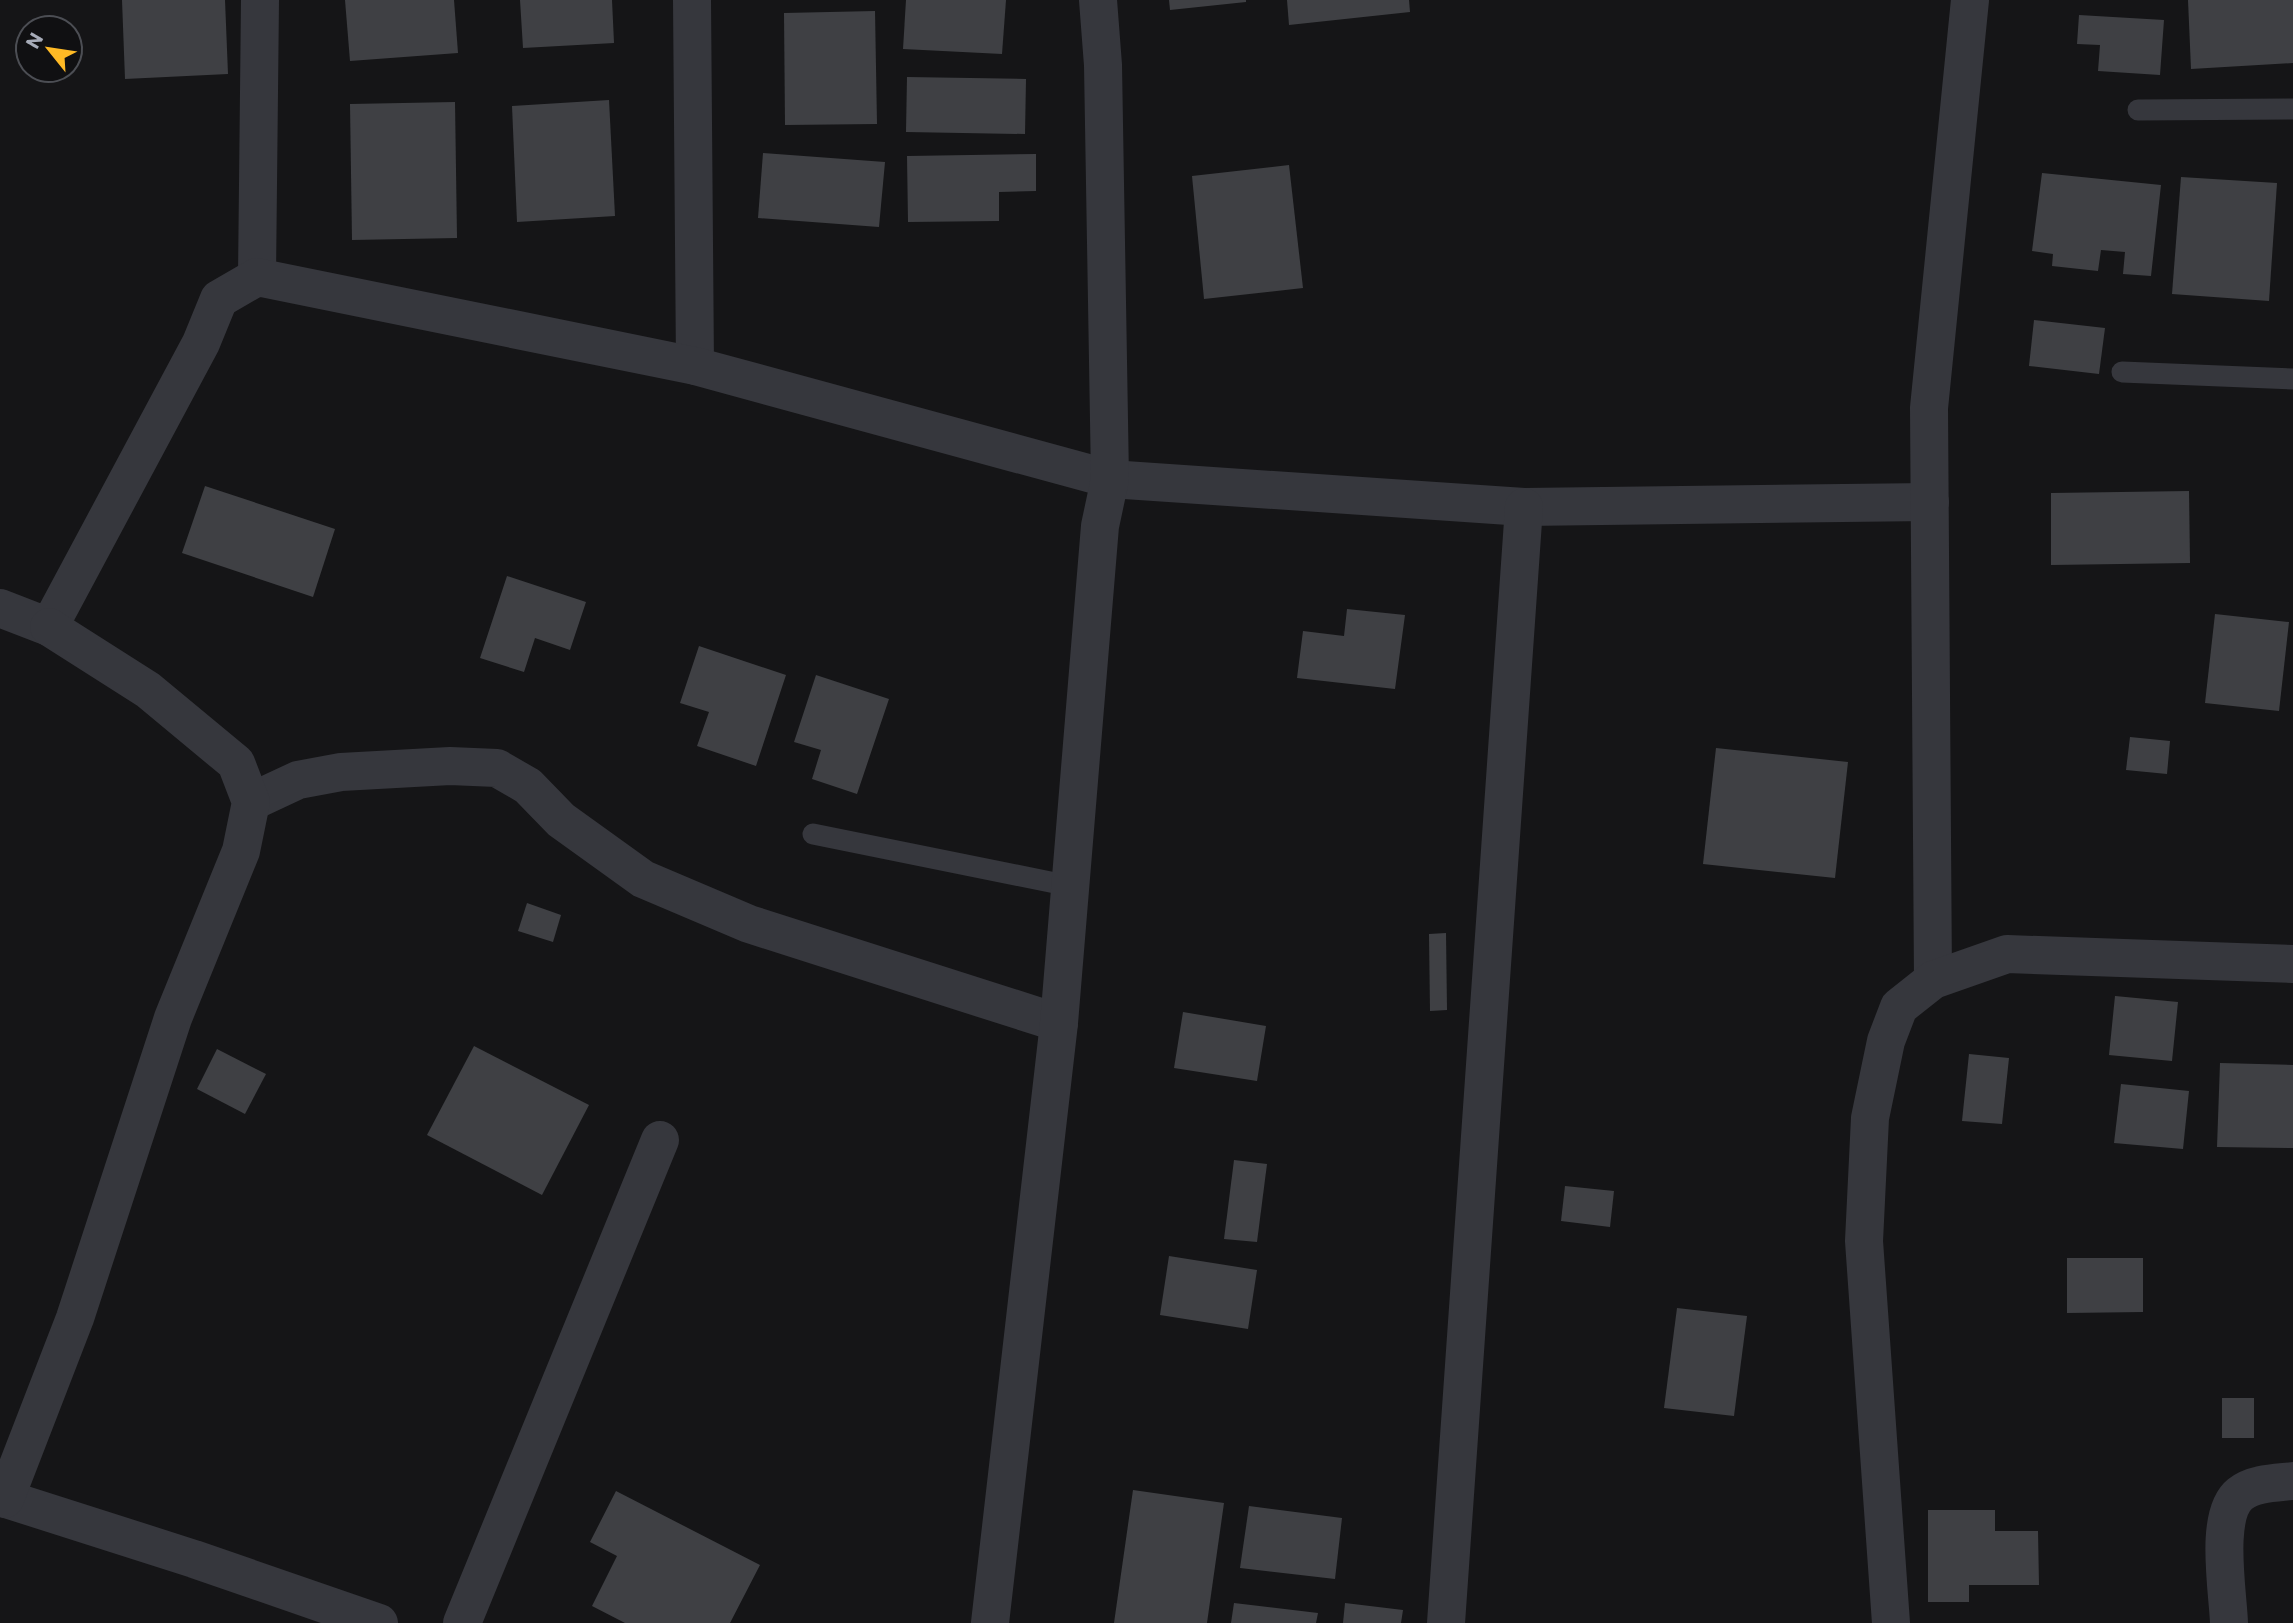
<svg xmlns="http://www.w3.org/2000/svg" width="2293" height="1623" font-family="Commissioner,sans-serif">
  <style>
    .building { fill: #3f4044 }
    .lines { fill: none; stroke-linecap: round; stroke-linejoin: round }
    .lane { stroke: #36373d; stroke-width: 21 }
    .street { stroke: #36373d; stroke-width: 38 }
  </style>
  <rect width="100%" height="100%" fill="#151517"/>
  <g class="building">
    <path d="M122,0H225L228,74L125,79Z"/>
    <path d="M345,0H454L458,53L350,61Z"/>
    <path d="M520,0H612L614,43L523,48Z"/>
    <path d="M906,0H1006L1002,54L903,49Z"/>
    <path d="M1169,0H1246V2L1170,10Z"/>
    <path d="M1287,0H1409L1410,12L1289,25Z"/>
    <path d="M2188,0H2293V63L2191,69Z"/>
    <path d="M875,11L877,124L785,125L784,13Z"/>
    <path d="M2079,15L2164,20L2160,75L2098,71L2100,45L2077,44Z"/>
    <path d="M907,77L1026,79L1025,134L906,132Z"/>
    <path d="M609,100L615,216L517,222L512,106Z"/>
    <path d="M455,102L457,238L352,240L350,104Z"/>
    <path d="M763,153L885,162L879,227L758,218Z"/>
    <path d="M1036,154V191L999,192V221L908,222L907,156Z"/>
    <path d="M1289,165L1303,288L1204,299L1192,176Z"/>
    <path d="M2042,173L2161,185L2151,276L2123,274L2125,252L2101,250L2098,271L2052,266L2053,254L2032,251Z"/>
    <path d="M2181,177L2277,183L2269,301L2172,294Z"/>
    <path d="M2034,320L2105,328L2099,374L2029,366Z"/>
    <path d="M205,486L335,529L313,597L182,553Z"/>
    <path d="M2189,491L2190,563L2051,565V493Z"/>
    <path d="M507,576L586,602L570,650L535,638L524,672L480,658Z"/>
    <path d="M1347,609L1405,615L1395,689L1297,678L1303,631L1344,636Z"/>
    <path d="M2215,614L2289,622L2279,711L2205,703Z"/>
    <path d="M699,646L786,675L756,766L697,746L709,712L680,703Z"/>
    <path d="M816,675L889,699L857,794L812,779L821,750L794,742Z"/>
    <path d="M2130,737L2170,741L2167,774L2126,770Z"/>
    <path d="M1716,748L1848,762L1835,878L1703,864Z"/>
    <path d="M527,903L561,915L553,942L518,931Z"/>
    <path d="M1446,933L1447,1010L1430,1011L1429,934Z"/>
    <path d="M2115,996L2178,1002L2172,1061L2109,1055Z"/>
    <path d="M1183,1012L1266,1026L1257,1081L1174,1068Z"/>
    <path d="M474,1046L589,1105L542,1195L427,1135Z"/>
    <path d="M217,1049L266,1074L245,1114L197,1089Z"/>
    <path d="M1969,1054L2009,1058L2002,1124L1962,1121Z"/>
    <path d="M2220,1063L2293,1065V1148L2217,1147Z"/>
    <path d="M2121,1084L2189,1091L2183,1149L2114,1143Z"/>
    <path d="M1234,1160L1267,1164L1257,1242L1224,1239Z"/>
    <path d="M1565,1186L1614,1191L1610,1227L1561,1221Z"/>
    <path d="M1169,1256L1257,1270L1248,1329L1160,1315Z"/>
    <path d="M2067,1258H2143V1312L2067,1313Z"/>
    <path d="M1677,1308L1747,1316L1734,1416L1664,1408Z"/>
    <rect x="2222" y="1398" width="32" height="40"/>
    <path d="M1133,1490L1224,1503L1207,1623H1114Z"/>
    <path d="M616,1491L760,1565L730,1623H625L592,1606L617,1556L590,1542Z"/>
    <path d="M1249,1506L1342,1518L1335,1579L1240,1568Z"/>
    <path d="M1928,1510H1995V1531H2038L2039,1585H1969V1602H1928Z"/>
    <path d="M1234,1603L1318,1613L1316,1623H1231Z"/>
    <path d="M1345,1603L1403,1610L1401,1623H1343Z"/>
  </g>
  <g class="lines">
    <g class="lane">
      <path d="M2138,110L2293,109"/>
      <path d="M2122,372L2293,379"/>
      <path d="M813,834L1070,886"/>
    </g>
    <g class="street">
      <path d="M692,0L695,366"/>
      <path d="M257,277L260,0"/>
      <path d="M0,608L49,627L201,343L219,299L257,277L695,366L1110,479L1524,507L1930,502"/>
      <path d="M251,802L298,780L341,772L450,766L497,768L528,786L561,820L643,879L749,924L1059,1023"/>
      <path d="M1933,980L1929,408L1970,0"/>
      <path d="M0,1497L194,1559L379,1623"/>
      <path d="M5,1499L75,1318L173,1018L241,851L251,802L236,763L148,690L49,627"/>
      <path d="M462,1623L660,1140"/>
      <path d="M990,1623L1059,1023L1100,526L1110,479L1103,65L1098,0"/>
      <path d="M1446,1623L1524,507"/>
      <path d="M1891,1623L1864,1241L1870,1118L1886,1041L1899,1007L1933,980L2007,954L2293,964"/>
      <path d="M2229,1623C2228,1592 2214,1515 2240,1494C2254,1483 2276,1483 2293,1481"/>
    </g>
  </g>
  <g transform="translate(49 49) rotate(300)"><circle r="33" fill="#101012" stroke="#4c4e54" stroke-width="2"/>
  <path d="M0-5L12 26L0 18L-12 26Z" fill="#ffba25"/>
  <text y="-10" font-size="19" font-weight="bold" text-anchor="middle" fill="#a6abb8">N</text>
  </g>
</svg>
